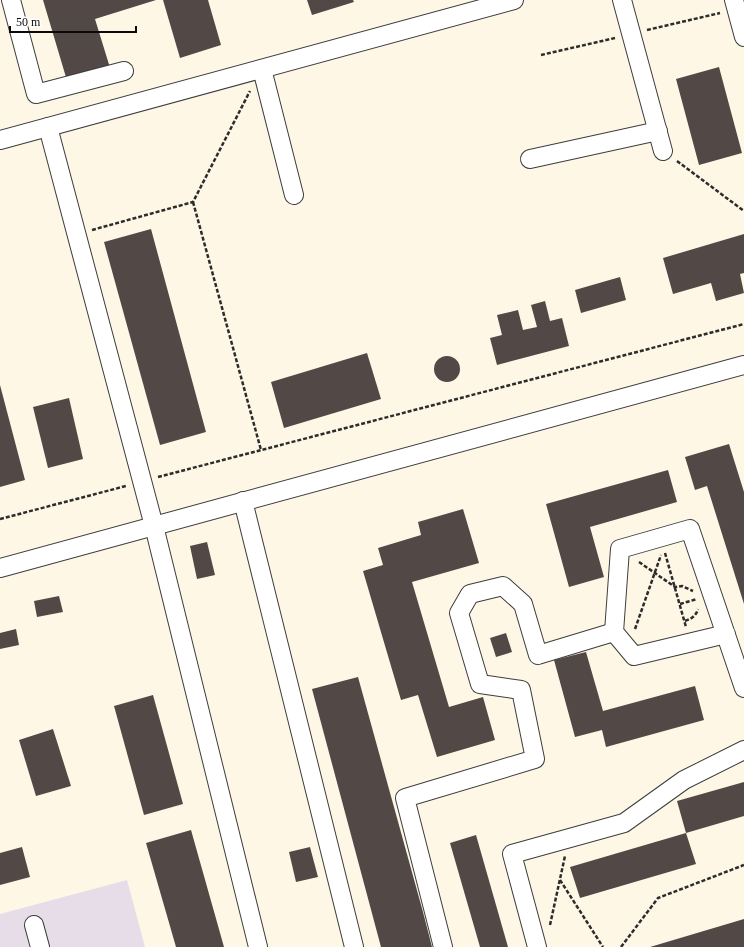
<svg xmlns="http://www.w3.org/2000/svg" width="744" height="947" font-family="Georgia,serif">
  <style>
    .industrial { fill: #e7dde9 }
    .building { fill: #524946 }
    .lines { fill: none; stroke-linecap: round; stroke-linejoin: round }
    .minor-casing { stroke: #3d3d3d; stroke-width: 20 }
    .path { stroke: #2c2c2c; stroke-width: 2.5; stroke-dasharray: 4 2; stroke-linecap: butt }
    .minor { stroke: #fff; stroke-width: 18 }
  </style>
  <rect width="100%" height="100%" fill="#fff7e6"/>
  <path class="industrial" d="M127,880L145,947H0V914Z"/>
  <g class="building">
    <path d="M43,0H156L95,19L111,71L68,84Z"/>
    <path d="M163,0H208L221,45L180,58Z"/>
    <path d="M307,0H353L354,2L312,15Z"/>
    <path d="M719,67L742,153L699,165L676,79Z"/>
    <path d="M151,229L206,432L160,445L104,242Z"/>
    <path d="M744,234V273L740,274L744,293L716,301L711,283L673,294L663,258Z"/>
    <path d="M620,277L626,300L581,313L575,290Z"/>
    <path d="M545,301L550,321L562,318L569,346L497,365L490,338L502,335L497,315L518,310L523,330L537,327L531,305Z"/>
    <path d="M367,353L381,399L284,428L271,382Z"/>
    <circle cx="447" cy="369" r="13"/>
    <path d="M0,385L25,480L0,487Z"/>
    <path d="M69,398L83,459L48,468L33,407Z"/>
    <path d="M729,444L744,492V604L707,486L695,490L685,457Z"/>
    <path d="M668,470L677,502L590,527L604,577L569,587L546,504Z"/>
    <path d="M463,509L479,563L412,582L449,707L483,697L495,740L437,757L418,695L401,700L363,571L383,565L378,548L421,535L418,522Z"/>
    <path d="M207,542L215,575L197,579L190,546Z"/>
    <path d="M59,596L63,612L37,617L34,601Z"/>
    <path d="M16,629L19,645L0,649V633Z"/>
    <path d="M506,633L512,652L496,657L490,638Z"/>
    <path d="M586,652L603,711L695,686L704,720L606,747L602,730L575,737L554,660Z"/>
    <path d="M358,677L423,912L432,947H381L312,689Z"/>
    <path d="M153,695L183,804L144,815L114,706Z"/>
    <path d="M53,729L71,786L36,796L19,740Z"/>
    <path d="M744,782V816L686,833L696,864L580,898L570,867L686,833L677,801Z"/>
    <path d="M191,830L224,947H176L146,843Z"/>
    <path d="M476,835L508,947H480L450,843Z"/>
    <path d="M22,847L30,877L0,885V853Z"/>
    <path d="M310,847L318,877L296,882L289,852Z"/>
    <path d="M744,919V947H650Z"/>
  </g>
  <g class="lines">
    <g class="minor-casing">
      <g id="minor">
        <path d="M11,0L36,94L124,71"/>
        <path d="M622,0L663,151"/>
        <path d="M734,0L744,37"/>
        <path d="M262,69L294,195"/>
        <path d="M48,127L154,526L258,947"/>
        <path d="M0,140L514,0"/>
        <path d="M530,159L658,131"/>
        <path d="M243,501L354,947"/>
        <path d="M0,568L744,365"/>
        <path d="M726,634L634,656L614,632L620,549L690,529L744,688"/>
        <path d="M34,925L40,947"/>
        <path d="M443,947L405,798L535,759L521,690L480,684L459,613L470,594L503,586L523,604L538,655L614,632"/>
        <path d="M537,947L512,854L624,823L684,780L744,750"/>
      </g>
    </g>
    <g class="path">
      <path d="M647,30L720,13"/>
      <path d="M541,55L615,38"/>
      <path d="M677,161L744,211"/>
      <path d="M193,202L261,450"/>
      <path d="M92,230L193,202L250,91"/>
      <path d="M158,477L744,324"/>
      <path d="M0,519L126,486"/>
      <path d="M665,553L686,627"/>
      <path d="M639,562L675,587L682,586L693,591"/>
      <path d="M680,604L697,599"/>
      <path d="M685,621C691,619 696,616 698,609"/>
      <path d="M635,629L661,555"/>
      <path d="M560,880L603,947"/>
      <path d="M550,925L565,856"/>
      <path d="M621,947L658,898L744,865"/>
    </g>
    <use href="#minor" class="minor"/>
  </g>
  <path d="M10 26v6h126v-6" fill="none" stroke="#0a0a0a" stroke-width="2"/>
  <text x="16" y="26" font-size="12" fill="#0a0a0a" stroke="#ffffff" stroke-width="3" paint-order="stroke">50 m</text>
</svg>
